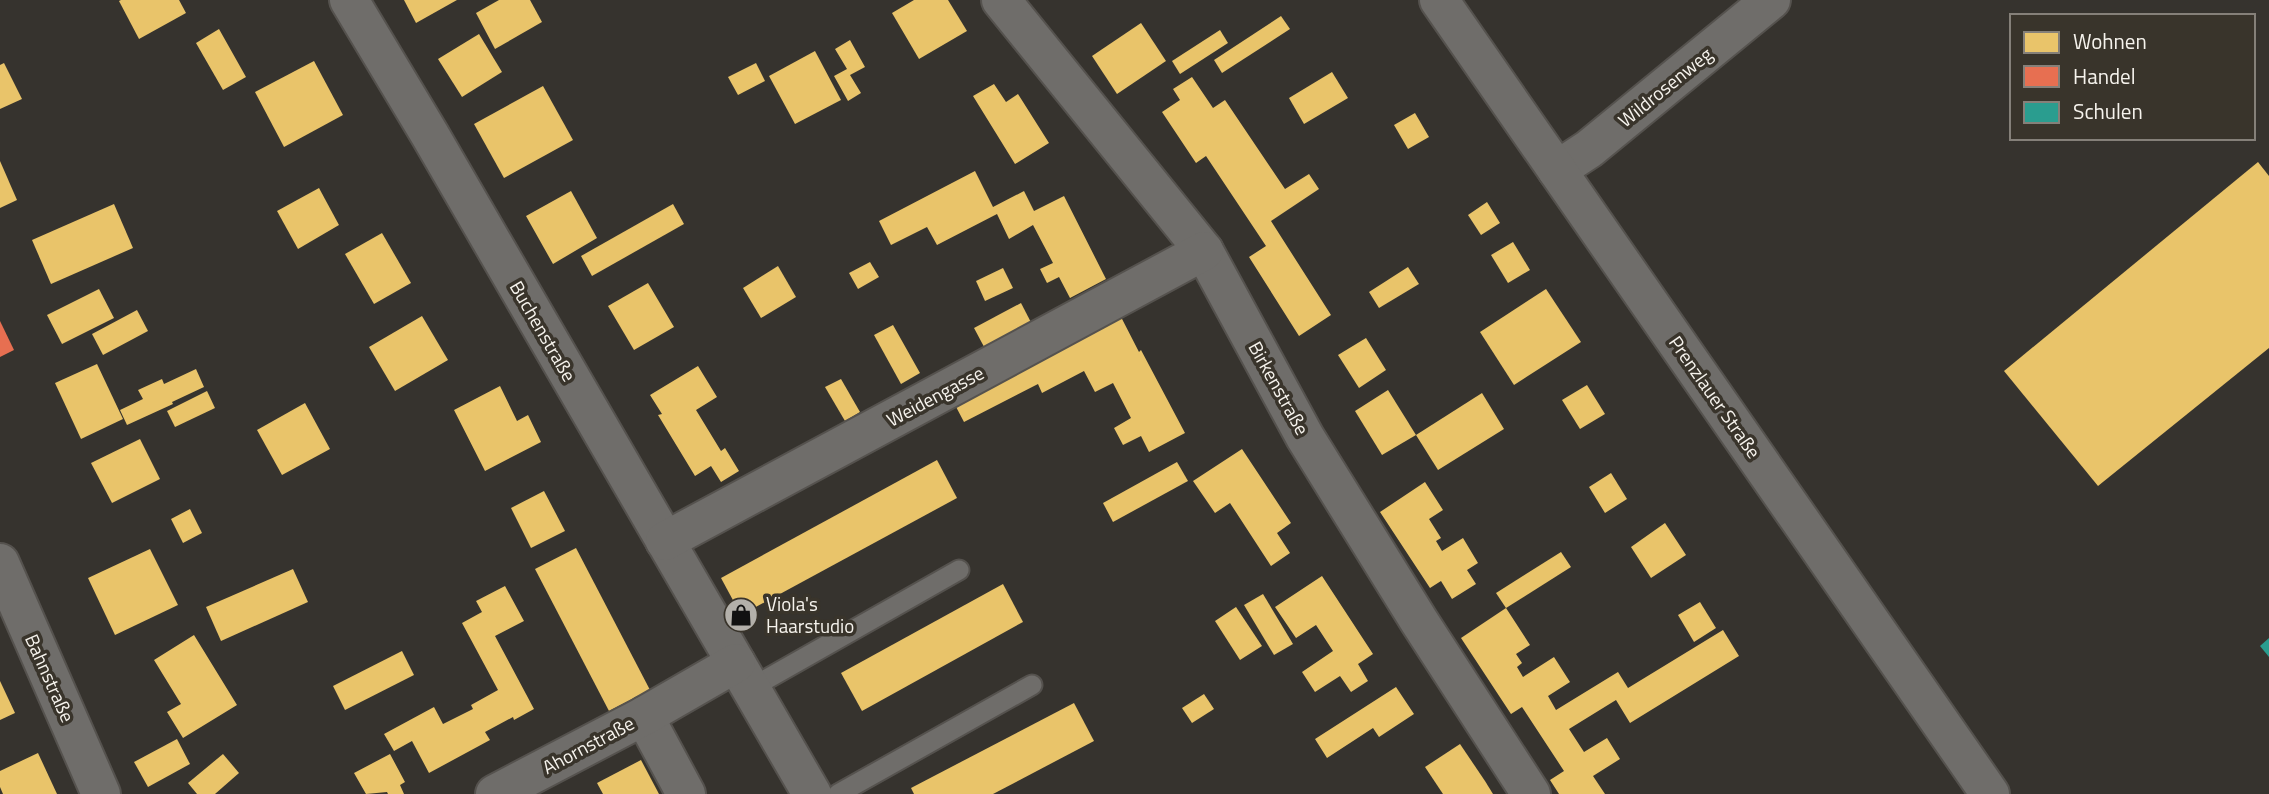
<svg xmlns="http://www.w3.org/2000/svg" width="2269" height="794" font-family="'Titillium Web',sans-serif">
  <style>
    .homes { fill: #e9c46a }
    .shops { fill: #e76f51 }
    .schools { fill: #2a9d8f }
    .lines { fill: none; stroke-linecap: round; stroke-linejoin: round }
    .service-casing { stroke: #55524e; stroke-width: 23 }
    .minor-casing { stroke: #55524e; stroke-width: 42 }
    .secondary-casing { stroke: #55524e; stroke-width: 42 }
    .service { stroke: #6f6d6a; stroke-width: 19 }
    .minor { stroke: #6f6d6a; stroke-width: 38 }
    .secondary { stroke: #6f6d6a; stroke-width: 38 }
    .labels { text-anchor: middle; stroke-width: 7; stroke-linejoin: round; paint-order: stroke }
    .street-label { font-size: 19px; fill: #f6f3ed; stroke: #39342b }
    .poi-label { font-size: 19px; fill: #f6f3ed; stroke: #39342b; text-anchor: start }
  </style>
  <rect width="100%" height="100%" fill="#36332e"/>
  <g class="homes">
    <path d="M121,0H179L186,13L139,39L119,1Z"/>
    <path d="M404,0H457L416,23Z"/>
    <path d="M499,0H530L542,22L495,49L476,13Z"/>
    <path d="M914,0H948L967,31L919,59L892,13Z"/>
    <path d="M1281,16L1290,29L1222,73L1214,60Z"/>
    <path d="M1141,23L1166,61L1117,94L1092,56Z"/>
    <path d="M219,29L246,77L223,90L196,43Z"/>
    <path d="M1220,30L1228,43L1180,74L1172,61Z"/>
    <path d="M479,34L502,72L462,97L438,59Z"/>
    <path d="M850,40L865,67L850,75L861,93L848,101L834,76L847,69L835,49Z"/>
    <path d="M815,51L841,100L795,124L769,76Z"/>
    <path d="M314,61L343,115L284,147L255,92Z"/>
    <path d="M4,63L22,99L0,109V65Z"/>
    <path d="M756,63L765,81L738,95L728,77Z"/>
    <path d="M1332,72L1348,98L1304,124L1289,98Z"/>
    <path d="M1192,77L1213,108L1225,100L1285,189L1309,174L1319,189L1271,221L1331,315L1299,336L1249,257L1266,246L1206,156L1196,163L1162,112L1180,100L1173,89Z"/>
    <path d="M994,84L1006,102L1018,94L1049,143L1015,164L973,96Z"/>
    <path d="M543,86L573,140L504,178L474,124Z"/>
    <path d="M1415,113L1429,137L1408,149L1394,125Z"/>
    <path d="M0,161L17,200L0,208Z"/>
    <path d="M2258,162L2269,176V348L2098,486L2004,371Z"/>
    <path d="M975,171L993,207L1024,191L1034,211L1064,196L1106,279L1070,298L1059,277L1047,283L1040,269L1053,263L1033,225L1009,239L997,214L937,245L927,227L891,245L879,221Z"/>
    <path d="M319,188L339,225L298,249L277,211Z"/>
    <path d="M571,191L597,238L553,264L526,216Z"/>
    <path d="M1487,202L1500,223L1481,235L1468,215Z"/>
    <path d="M114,204L133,248L51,284L32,240Z"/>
    <path d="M673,204L684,224L592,276L581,256Z"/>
    <path d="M382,233L411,283L374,304L345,254Z"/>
    <path d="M1513,242L1530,270L1508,283L1491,255Z"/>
    <path d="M870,262L879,277L858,289L849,273Z"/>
    <path d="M778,266L796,297L761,318L743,288Z"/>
    <path d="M1408,267L1419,284L1379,308L1369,292Z"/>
    <path d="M1003,268L1013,288L985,301L976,281Z"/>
    <path d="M648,283L674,327L634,350L608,306Z"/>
    <path d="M99,289L114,318L62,344L47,315Z"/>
    <path d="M1546,289L1581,342L1514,385L1480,332Z"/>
    <path d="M1021,303L1037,334L990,358L974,328Z"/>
    <path d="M137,310L148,331L103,355L92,334Z"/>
    <path d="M1120,315L1139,352L1141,350L1185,433L1149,452L1141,436L1123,445L1114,428L1131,418L1113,383L1095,392L1084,371L1042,393L1038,384L964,422L954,403Z"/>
    <path d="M422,316L448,360L395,391L369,347Z"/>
    <path d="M893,325L920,373L901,384L874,335Z"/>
    <path d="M1366,338L1386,370L1359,388L1338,355Z"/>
    <path d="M97,364L123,419L81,439L55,383Z"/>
    <path d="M698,366L717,397L696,410L721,451L725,448L739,471L721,482L711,466L695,476L658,415L662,414L650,395Z"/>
    <path d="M196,369L204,387L172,402L173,404L127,425L120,410L143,399L138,390L162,379L164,384Z"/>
    <path d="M841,379L860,412L845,421L825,387Z"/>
    <path d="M1587,385L1605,414L1580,429L1562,400Z"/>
    <path d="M500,386L517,421L528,415L541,442L485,471L454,410Z"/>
    <path d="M1388,390L1416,435L1382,455L1355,411Z"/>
    <path d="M207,391L215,408L175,427L167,411Z"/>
    <path d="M1482,393L1504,429L1438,470L1416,435Z"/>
    <path d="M305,403L330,449L282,475L257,430Z"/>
    <path d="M140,439L160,479L112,503L91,463Z"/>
    <path d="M1242,449L1291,523L1277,533L1290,553L1271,566L1230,503L1215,513L1193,481Z"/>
    <path d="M937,460L957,498L741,615L721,578Z"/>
    <path d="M1177,462L1188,481L1113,522L1103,503Z"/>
    <path d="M1611,473L1627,499L1605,513L1589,487Z"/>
    <path d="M1425,482L1443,510L1429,519L1441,538L1436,541L1442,551L1463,538L1478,563L1467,570L1476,584L1452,599L1441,581L1430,588L1380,512Z"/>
    <path d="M544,491L565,531L531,548L511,508Z"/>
    <path d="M190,509L202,533L183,543L171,519Z"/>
    <path d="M1665,523L1686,555L1651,578L1631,547Z"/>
    <path d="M576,548L650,690L609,711L535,569Z"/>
    <path d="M150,549L178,605L115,635L88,578Z"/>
    <path d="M1561,552L1571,567L1506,608L1496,593Z"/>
    <path d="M293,569L308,602L221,641L206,607Z"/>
    <path d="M1322,576L1373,654L1358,664L1368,681L1351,692L1340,676L1315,692L1302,672L1333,651L1316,625L1296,638L1275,607Z"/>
    <path d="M1003,584L1023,622L862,711L841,673Z"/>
    <path d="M505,586L524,621L495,636L534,709L514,720L513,717L485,732L490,740L429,773L412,741L394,751L384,734L434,707L443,724L473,709L471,705L498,690L462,623L482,612L476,601Z"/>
    <path d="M1263,594L1293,644L1274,655L1244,605Z"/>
    <path d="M1700,602L1716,628L1694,642L1678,615Z"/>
    <path d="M1236,607L1262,646L1240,660L1215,621Z"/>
    <path d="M1506,608L1530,645L1516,654L1522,663L1517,667L1523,677L1554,657L1570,682L1548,696L1556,710L1618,672L1628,688L1723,630L1739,656L1630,723L1616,700L1569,729L1584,752L1607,738L1620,759L1593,776L1605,794H1559L1550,780L1564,771L1522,707L1511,714L1461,638Z"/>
    <path d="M194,635L237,705L183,738L167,712L181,704L154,660Z"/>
    <path d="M402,651L414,675L345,710L333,686Z"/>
    <path d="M0,681L15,713L0,720Z"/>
    <path d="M1396,687L1414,714L1379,737L1373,728L1327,758L1315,739Z"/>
    <path d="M1204,694L1214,709L1192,723L1182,708Z"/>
    <path d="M1074,703L1094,741L993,794H914L911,788Z"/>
    <path d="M177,739L190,764L148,787L134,762Z"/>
    <path d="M1460,744L1485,781L1493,794H1443L1425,767Z"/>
    <path d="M38,753L57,794H3L0,787V771Z"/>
    <path d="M223,754L239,773L215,794H197L188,783Z"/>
    <path d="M390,754L405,782L400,785L404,794H388L387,792L366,794L354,773Z"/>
    <path d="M641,760L659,794H603L597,783Z"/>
  </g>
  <path class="shops" d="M0,321L14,350L0,357Z"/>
  <path class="schools" d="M2269,638V657L2260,646Z"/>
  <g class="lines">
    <g class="service-casing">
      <g id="service">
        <path d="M751,688L959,570"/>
        <path d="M838,794L1032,685"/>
      </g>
    </g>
    <g class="minor-casing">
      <g id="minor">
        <path d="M349,0L430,135L812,794"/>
        <path d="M1001,0L1204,251L1305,437L1419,621L1531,794"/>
        <path d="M1557,170L1589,149L1771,0"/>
        <path d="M665,541L1204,251"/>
        <path d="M0,563L101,794"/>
        <path d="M644,716L686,794"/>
        <path d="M495,794L644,716L736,663"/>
      </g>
    </g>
    <g class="secondary-casing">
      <path id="secondary" d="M1439,0L1990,794"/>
    </g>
    <use href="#service" class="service"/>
    <use href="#minor" class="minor"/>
    <use href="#secondary" class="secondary"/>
  </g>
  <defs>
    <g id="shop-disc" transform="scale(1.75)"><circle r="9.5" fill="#b3b0aa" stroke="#39342b"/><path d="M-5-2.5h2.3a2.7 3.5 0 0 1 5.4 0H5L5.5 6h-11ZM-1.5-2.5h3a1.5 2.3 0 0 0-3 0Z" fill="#111"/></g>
  </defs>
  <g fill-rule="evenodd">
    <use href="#shop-disc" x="741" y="615"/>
  </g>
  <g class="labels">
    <g class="street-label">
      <text transform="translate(1665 87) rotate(-39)" y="7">Wildrosenweg</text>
      <text transform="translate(543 331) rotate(60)" y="7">Buchenstraße</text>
      <text transform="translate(1279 388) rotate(61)" y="7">Birkenstraße</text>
      <text transform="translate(935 396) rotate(-28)" y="7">Weidengasse</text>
      <text transform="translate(1715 397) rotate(55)" y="7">Prenzlauer Straße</text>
      <text transform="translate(50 678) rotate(66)" y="7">Bahnstraße</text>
      <text transform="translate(588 745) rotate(-28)" y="7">Ahornstraße</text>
    </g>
    <g class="poi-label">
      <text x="766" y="611">Viola's<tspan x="766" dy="22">Haarstudio</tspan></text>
    </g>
  </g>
  <rect x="2010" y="14" width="245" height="126" fill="#39342b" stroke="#858079" stroke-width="2"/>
  <rect x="2024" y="32" width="35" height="21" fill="#e9c46a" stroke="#858079" stroke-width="2"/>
  <text x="2073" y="49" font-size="21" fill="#f6f3ed">Wohnen</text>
  <rect x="2024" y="66" width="35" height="21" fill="#e76f51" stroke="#858079" stroke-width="2"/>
  <text x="2073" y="84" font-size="21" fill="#f6f3ed">Handel</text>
  <rect x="2024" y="102" width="35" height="21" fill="#2a9d8f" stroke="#858079" stroke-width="2"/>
  <text x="2073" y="119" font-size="21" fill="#f6f3ed">Schulen</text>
</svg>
